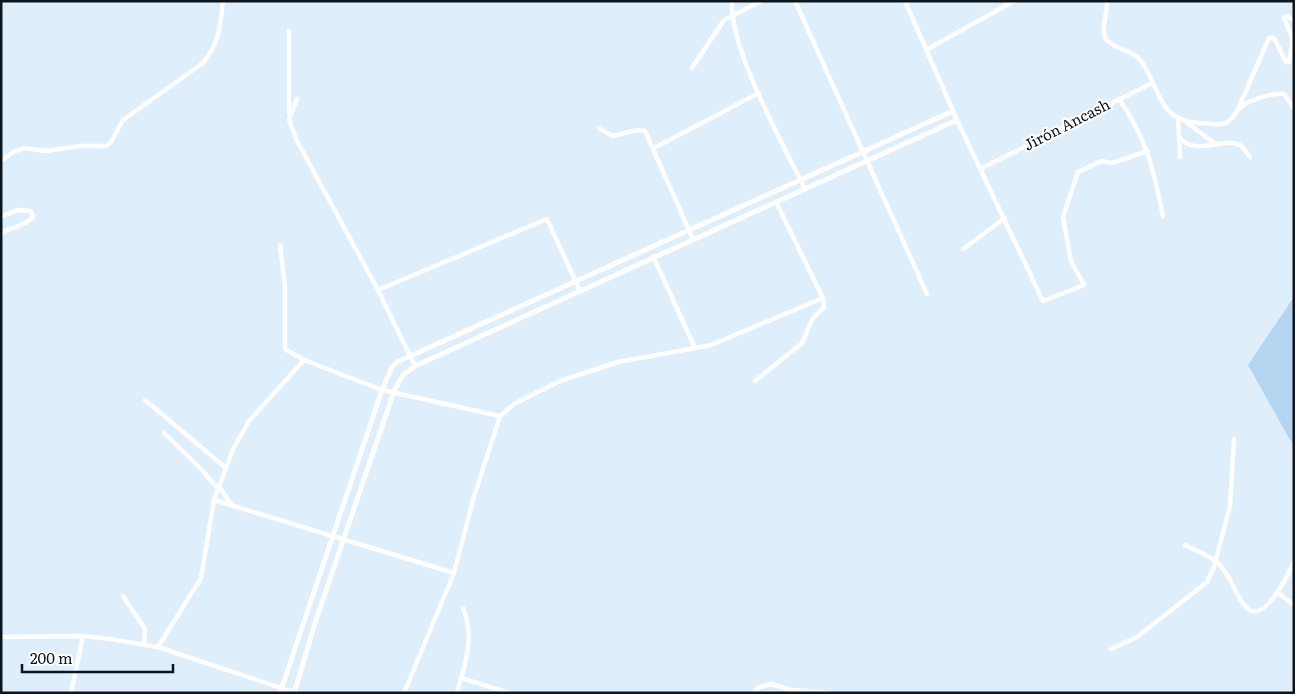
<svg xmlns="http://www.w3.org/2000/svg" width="1295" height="694" font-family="Literata,serif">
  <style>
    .green { fill: #b3d5f0 }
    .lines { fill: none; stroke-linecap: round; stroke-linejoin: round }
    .minor { stroke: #fff; stroke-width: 4.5 }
    .tertiary { stroke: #fff; stroke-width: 5 }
    .labels { text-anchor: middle; stroke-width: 4.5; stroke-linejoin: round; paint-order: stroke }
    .street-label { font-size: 15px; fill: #0d161d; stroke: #fff }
  </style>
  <rect width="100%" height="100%" fill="#dfeefb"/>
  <path class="green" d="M1294,297V447L1248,365Z"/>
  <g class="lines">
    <g class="minor">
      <path d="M732,1C729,48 783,144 805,189"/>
      <path d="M795,1L927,294"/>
      <path d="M905,1L957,120L1043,301L1084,285L1071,261L1063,217L1078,172L1101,161L1112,163L1148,151"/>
      <path d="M1107,1C1108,12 1100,29 1106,39C1114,50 1133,49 1141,61C1161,89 1157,120 1199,123C1206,123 1215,125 1222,124C1232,123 1234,112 1241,107C1250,100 1273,92 1284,94L1294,108"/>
      <path d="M926,50L1014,1"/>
      <path d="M692,68L724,20L761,1"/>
      <path d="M297,99L289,119L296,139L378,290L415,366"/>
      <path d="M1119,99C1146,137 1154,171 1163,216"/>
      <path d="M1239,107L1269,38H1274L1286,62H1289L1293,39L1284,18L1286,16L1294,20"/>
      <path d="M289,113V31"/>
      <path d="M1178,119L1180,157"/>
      <path d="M1187,123L1216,144"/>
      <path d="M599,128L613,136L637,130L645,131L693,239"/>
      <path d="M1180,138C1197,157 1224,136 1240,145C1244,148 1247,153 1250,157"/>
      <path d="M654,148L759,93"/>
      <path d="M1,161L13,152L24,148L46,151L80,146H106L111,142L123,120L203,63C220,42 220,27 223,1"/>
      <path d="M982,168L1152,83"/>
      <path d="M1,216L19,210L31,211L33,217C25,226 11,227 1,233"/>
      <path d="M280,245L285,287V349L304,360L382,390L500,416"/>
      <path d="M963,249L1005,218"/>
      <path d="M653,256L695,348L711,345L823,298"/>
      <path d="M378,290L547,219L580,291"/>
      <path d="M755,381L802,343L813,318L824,307L823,298L776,202"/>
      <path d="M145,400L226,468"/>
      <path d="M164,433L201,469L218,489"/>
      <path d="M219,486L232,506"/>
      <path d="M214,500L454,573"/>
      <path d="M1185,545C1194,550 1213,557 1218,563C1232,576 1235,597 1247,608C1264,625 1289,573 1294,562"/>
      <path d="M1278,593L1294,605"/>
      <path d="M123,596L145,629L144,645"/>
      <path d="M1,637L83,636L110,639L158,647L296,693"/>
      <path d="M158,647L201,578L214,500L233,449L249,421L304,360"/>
      <path d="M1111,649L1137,637L1207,582L1214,567L1230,506L1234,439"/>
      <path d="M461,678L509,693"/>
      <path d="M71,693L83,636"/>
      <path d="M404,693L454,573L473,500L500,416L514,404L560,381L618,362L695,348"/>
      <path d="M457,693C465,664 475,637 463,608"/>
      <path d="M754,693L759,687L771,684L791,690L828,693"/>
    </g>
    <g class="tertiary">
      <path d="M280,693L382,390L392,367L397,362L953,111"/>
      <path d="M294,693L316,620L394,391L403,375L415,366L957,120"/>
    </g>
  </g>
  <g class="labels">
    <g class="street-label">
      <text transform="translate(1067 125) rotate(-27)" y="5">Jirón Ancash</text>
    </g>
  </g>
  <rect width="1295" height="694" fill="none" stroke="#0d161d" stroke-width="5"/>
  <path d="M22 664v8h151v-8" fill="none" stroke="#0d161d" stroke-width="2.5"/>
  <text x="30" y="664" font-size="15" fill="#0d161d" stroke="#ffffff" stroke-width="4" paint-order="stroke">200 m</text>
</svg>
